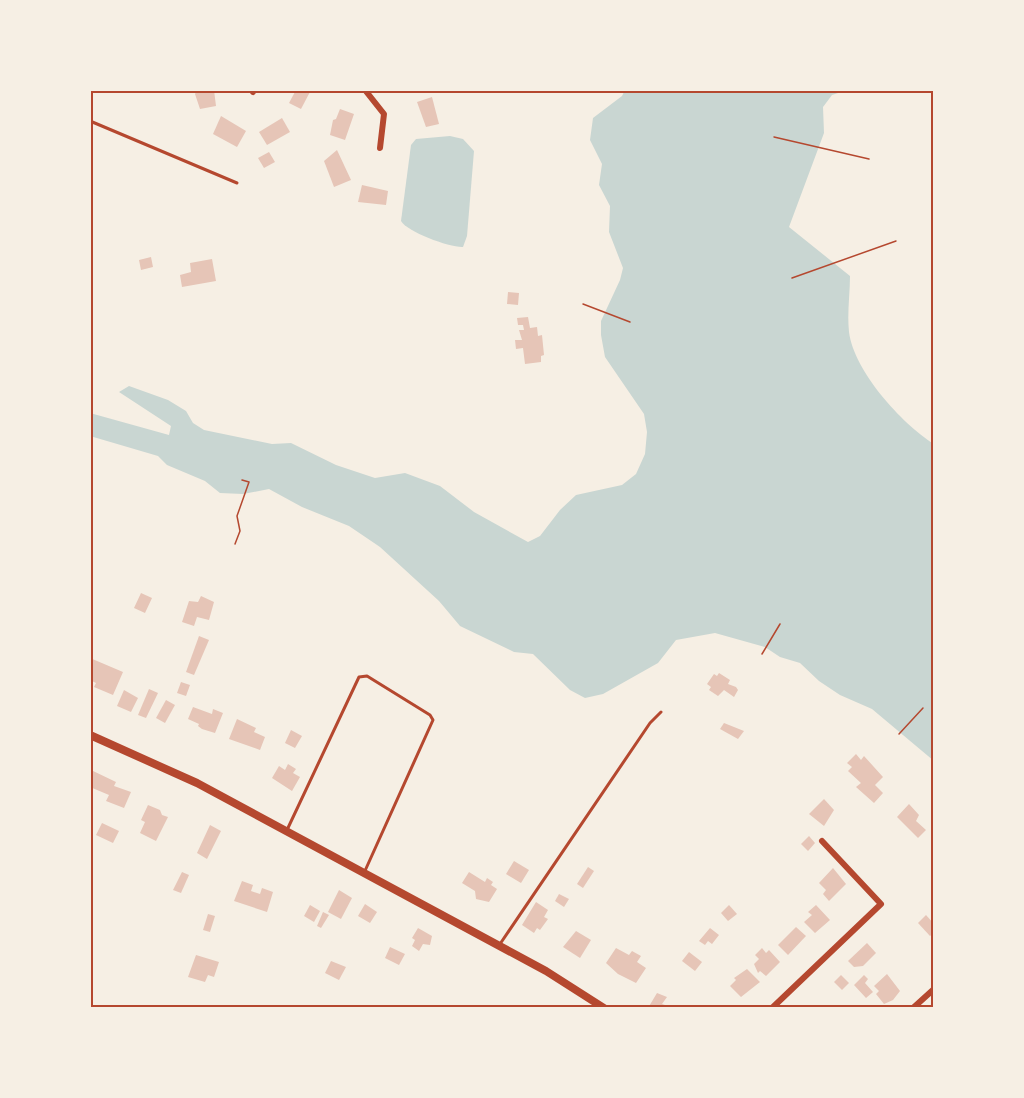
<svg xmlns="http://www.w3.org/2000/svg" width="1024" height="1098" font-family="'Work Sans',sans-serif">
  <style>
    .water { fill: #c9d6d2 }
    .building { fill: #e6c5b7 }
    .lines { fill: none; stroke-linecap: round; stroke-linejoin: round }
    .path { stroke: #b5482f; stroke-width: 1.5 }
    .service { stroke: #b5482f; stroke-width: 3 }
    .minor { stroke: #b5482f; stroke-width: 6 }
    .tertiary { stroke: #b5482f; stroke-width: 8 }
    .neatline { fill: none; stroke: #b5482f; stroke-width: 2 }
  </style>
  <rect width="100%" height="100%" fill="#f6efe4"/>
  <g class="water">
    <path d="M625,90H847L832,95L823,107L824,133L789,227L850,276C850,294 847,313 849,332C854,371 901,423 934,444V761L872,709L840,695L819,681L800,663L780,657L765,647L715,633L676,640L658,663L603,694L585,698L570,690L533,654L514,652L460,626L439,601L380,547L349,526L302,507L269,489L243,494L220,493L205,481L167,465L158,456L90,436V413L169,435L171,426L119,392L129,386L168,400L186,411L193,423L204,430L272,444L291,443L336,465L375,478L405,473L440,486L474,512L528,542L540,536L560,510L576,495L622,485L636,474L645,454L647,432L644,414L605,357L601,335V321L620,280L623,268L609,232L610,206L599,185L602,164L590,140L593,118L622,96Z"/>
    <path d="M450,136L463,139L474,151L467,236L463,247C451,248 407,232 401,221L411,145L416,139Z"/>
  </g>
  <g class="building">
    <path d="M197,90H214L216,106L200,109L195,94Z"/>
    <path d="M296,90H311L301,109L289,103Z"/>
    <path d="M432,97L439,124L426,127L417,102Z"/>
    <path d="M340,109L354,114L345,140L330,135L333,120L336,119Z"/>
    <path d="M221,116L246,131L237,147L213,134Z"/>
    <path d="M282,118L290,132L267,145L259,132Z"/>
    <path d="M337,150L351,180L334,187L324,161Z"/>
    <path d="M269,152L275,162L264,168L258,158Z"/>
    <path d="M362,185L388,191L386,205L358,202Z"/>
    <path d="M151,257L153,267L141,270L139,260Z"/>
    <path d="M212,259L216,281L182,287L180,275L191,272L190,263Z"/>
    <path d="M508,292L519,293L518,305L507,304Z"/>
    <path d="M528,317L530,328L537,327L538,336L542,335L544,355L541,356V362L525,364L523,348L516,349L515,340H522L519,330H524L523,325H518L517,318Z"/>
    <path d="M141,593L152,598L145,613L134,608Z"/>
    <path d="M201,596L214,602L209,620L197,617L194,626L182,622L189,601L198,602Z"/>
    <path d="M199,636L209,640L194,675L186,672Z"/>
    <path d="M90,658L123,672L113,695L94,687L96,683L90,680Z"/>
    <path d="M719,673L730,680L728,684L736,687L738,690L734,697L724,690L718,696L709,690L711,687L707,684L714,674L717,676Z"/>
    <path d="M181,682L190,685L186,696L177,693Z"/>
    <path d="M149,689L158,693L146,718L138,715Z"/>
    <path d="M124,690L138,698L131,712L117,706Z"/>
    <path d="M166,700L175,705L165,723L156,718Z"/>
    <path d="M193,707L212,714L213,709L223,713L215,733L202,729L198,726L199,724L188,719Z"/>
    <path d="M237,719L256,728L254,732L265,737L260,750L229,739Z"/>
    <path d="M724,723L744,731L738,739L720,729Z"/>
    <path d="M291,730L302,736L295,748L285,743Z"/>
    <path d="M856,754L861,760L864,756L883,777L875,785L883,793L874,803L856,787L861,783L848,771L852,767L847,763Z"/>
    <path d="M288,764L296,769L293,773L300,777L292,791L272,778L279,766L285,770Z"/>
    <path d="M91,770L116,782L114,786L131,792L124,808L106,801L109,795L90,787Z"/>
    <path d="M824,799L834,810L824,826L809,814Z"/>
    <path d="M909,804L919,815L916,821L926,830L918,838L897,817Z"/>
    <path d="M148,805L160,810L162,815L168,817L156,841L140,833L145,822L141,820Z"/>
    <path d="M102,823L119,831L113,843L96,835Z"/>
    <path d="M210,825L221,831L207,859L197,853Z"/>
    <path d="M809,836L815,843L808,851L801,844Z"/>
    <path d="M514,861L529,870L521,883L506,874Z"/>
    <path d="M588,867L594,871L583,888L577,884Z"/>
    <path d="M833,868L846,884L829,901L823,894L826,890L819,883Z"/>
    <path d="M182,872L189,875L181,893L173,890Z"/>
    <path d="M469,872L485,882L487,878L493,882L491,885L497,889L489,902L476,899L475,891L462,883Z"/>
    <path d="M242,881L253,885L251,891L260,894L262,888L273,892L267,912L234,901Z"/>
    <path d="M339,890L352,898L341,919L328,912Z"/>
    <path d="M559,894L569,899L564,907L555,901Z"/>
    <path d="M536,902L548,910L544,917L548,919L540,930L537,928L534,933L522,925Z"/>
    <path d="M365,904L377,912L370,923L358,916Z"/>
    <path d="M310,905L320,911L314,922L304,916Z"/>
    <path d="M729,905L737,914L728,921L721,913Z"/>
    <path d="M816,905L830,920L815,933L804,922L812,915L808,912Z"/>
    <path d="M323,912L329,915L321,928L317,926Z"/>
    <path d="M208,914L215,916L210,932L203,930Z"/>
    <path d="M926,915L934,924V933L930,936L918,923Z"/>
    <path d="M796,927L806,936L788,955L778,945Z"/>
    <path d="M418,928L432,936L430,945L423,944L419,951L412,946L415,940L412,938Z"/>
    <path d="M710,928L719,935L712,944L708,941L705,945L699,941Z"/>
    <path d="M576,931L591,940L580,958L563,947Z"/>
    <path d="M867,943L876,953L863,966L854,967L848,961Z"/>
    <path d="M390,947L405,954L399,965L385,958Z"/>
    <path d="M616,948L629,955L632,951L641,956L637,962L646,968L636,983L618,974L606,963Z"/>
    <path d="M762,948L766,953L769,950L780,962L766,976L760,971L758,973L754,964L759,959L755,955Z"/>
    <path d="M689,952L702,962L695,971L682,961Z"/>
    <path d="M196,955L219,962L214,977L208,975L205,982L188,977Z"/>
    <path d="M331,961L346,967L339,980L325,973Z"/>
    <path d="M747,969L760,982L741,997L730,986L736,980L734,978Z"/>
    <path d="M887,974L900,991L893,1000L884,1004L876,994L879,991L874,986Z"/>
    <path d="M841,975L849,983L842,990L834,982Z"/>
    <path d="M864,975L868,979L865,983L873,992L866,998L854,985Z"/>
    <path d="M657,993L667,997L662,1004L665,1005L663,1008H648Z"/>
  </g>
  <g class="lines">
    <g class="path">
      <path d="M774,137L869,159"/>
      <path d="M792,278L896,241"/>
      <path d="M583,304L630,322"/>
      <path d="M235,544L240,531L237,516L249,482L242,480"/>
      <path d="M762,654L780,624"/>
      <path d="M899,734L923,708"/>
    </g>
    <g class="service">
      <path d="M90,121L237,183"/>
      <path d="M287,830L359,677L367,676L430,715L433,720L364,873"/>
      <path d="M500,944L650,723L661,712"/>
    </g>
    <g class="minor">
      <path d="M365,90L384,114L380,148"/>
      <path d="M253,92L254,90"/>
      <path d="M772,1008L881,904L822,841"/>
      <path d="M913,1008L934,989"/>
    </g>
    <path class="tertiary" d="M90,735L197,783L546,971L604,1008"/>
  </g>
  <rect width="1024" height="1098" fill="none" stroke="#f6efe4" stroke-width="183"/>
  <rect x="92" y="92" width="840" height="914" class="neatline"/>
</svg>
